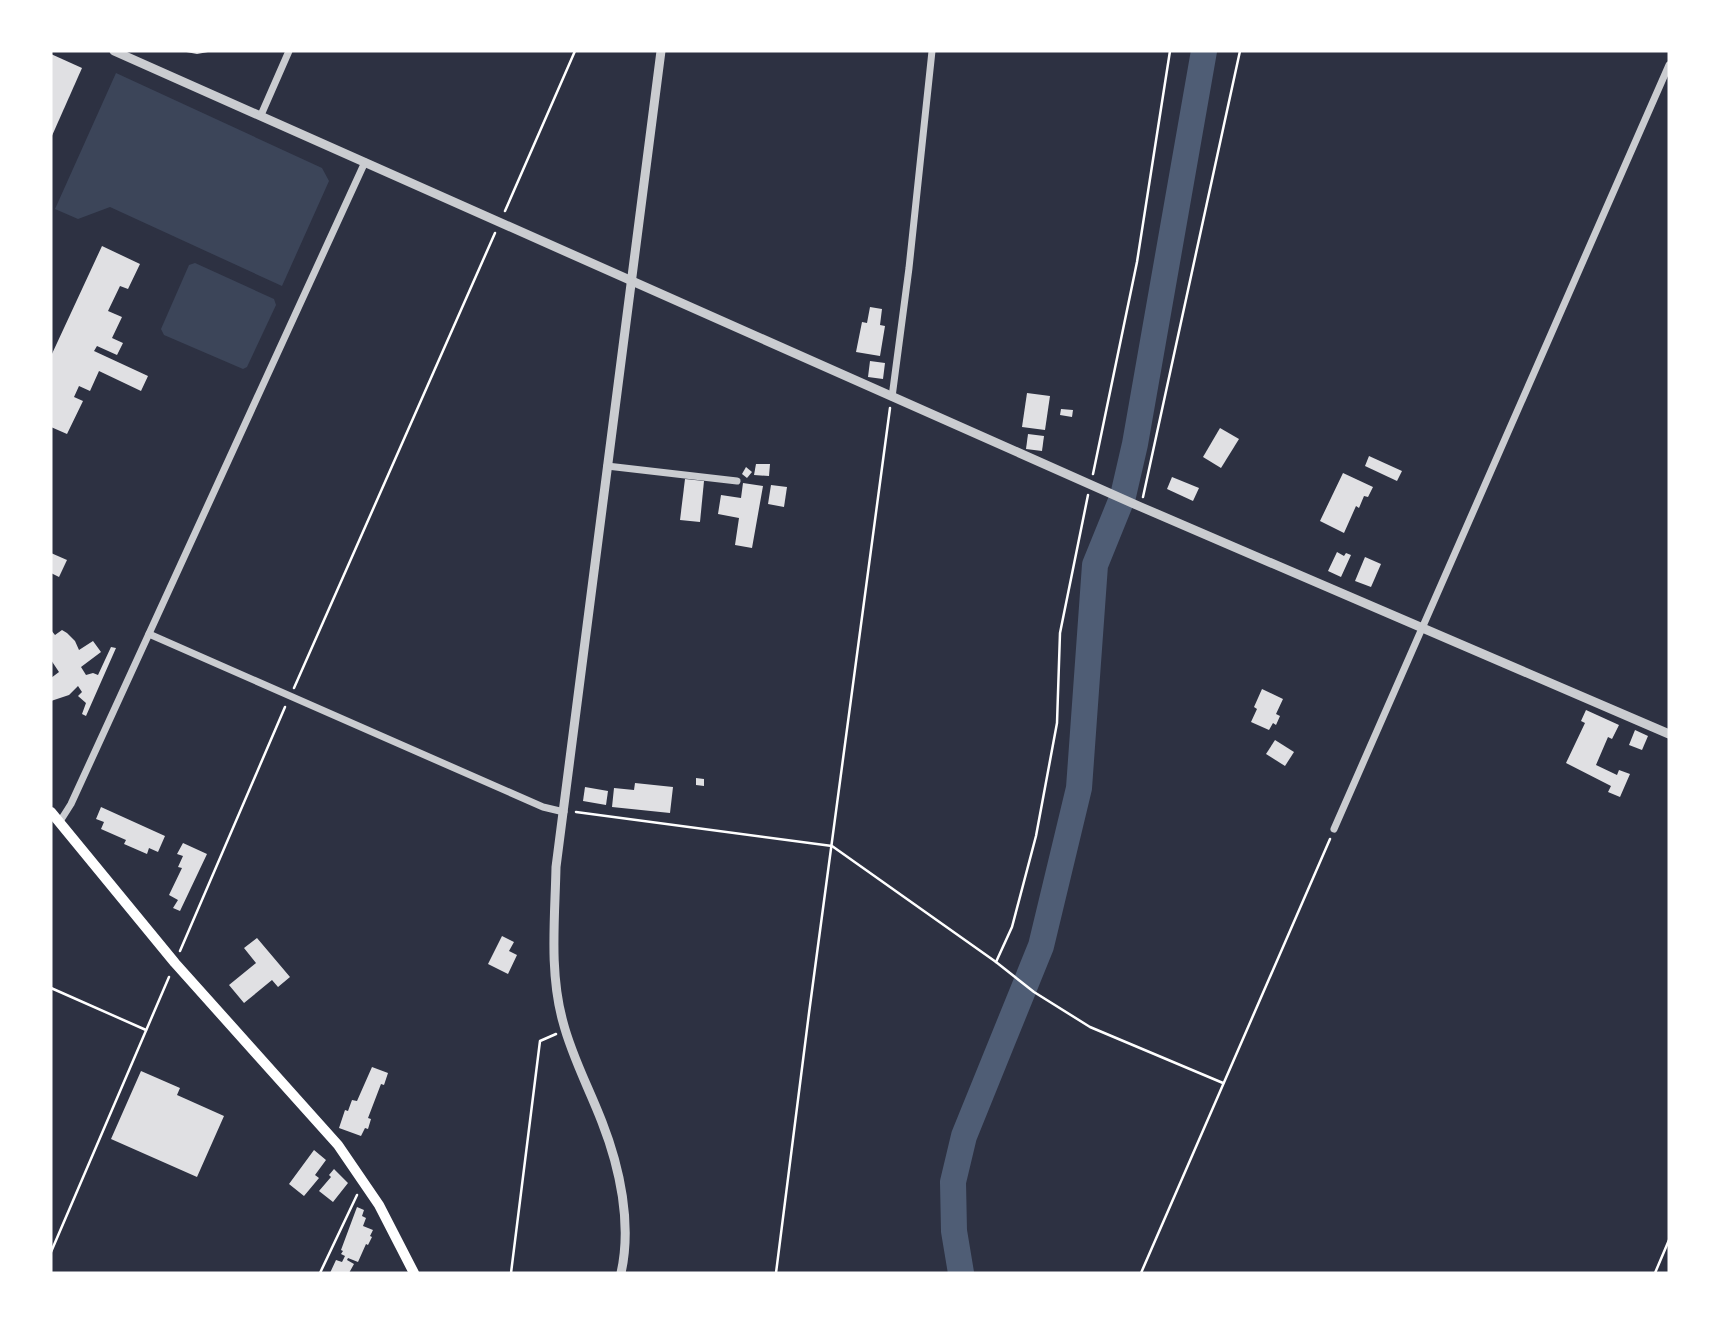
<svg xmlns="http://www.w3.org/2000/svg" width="1720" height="1324" font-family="'DM Sans',sans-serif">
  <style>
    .green { fill: #3c4559 }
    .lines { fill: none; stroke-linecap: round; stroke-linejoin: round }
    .river { stroke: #4f5d75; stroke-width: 26 }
    .building { fill: #e0e0e3 }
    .path { stroke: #fff; stroke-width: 2.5 }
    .minor { stroke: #caccd0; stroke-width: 7 }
    .tertiary { stroke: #caccd0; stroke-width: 9 }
    .primary { stroke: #fff; stroke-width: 10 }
  </style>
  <rect width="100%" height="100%" fill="#2d3142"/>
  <g class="green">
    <path d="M116,73L322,168L329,181L282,286L110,207L78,219L55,209Z"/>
    <path d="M195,263L274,299L276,305L247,367L243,369L164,335L161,329L189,265Z"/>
  </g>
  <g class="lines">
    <path class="river" d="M961,1273L954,1231L953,1182L964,1136L1041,946L1079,788L1095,565L1123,496L1135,444L1204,51"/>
  </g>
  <g class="building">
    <path d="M181,51H208V52L197,54Z"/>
    <path d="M51,54L82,68L51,138Z"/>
    <path d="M102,246L140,264L128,289L120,286L108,311L122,317L112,338L123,343L117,355L97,346L94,351L148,376L141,391L99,371L90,391L79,386L74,397L83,401L67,434L51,427V356Z"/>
    <path d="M870,307L882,309L880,325L885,326L880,356L856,352L862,322L867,323Z"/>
    <path d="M870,361L885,363L883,379L868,377Z"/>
    <path d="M1027,393L1050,396L1045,430L1022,427Z"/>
    <path d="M1061,409L1073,410L1072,417L1060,415Z"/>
    <path d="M1220,428L1239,439L1221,468L1203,457Z"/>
    <path d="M1028,434L1044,436L1042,451L1026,449Z"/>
    <path d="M1369,456L1402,471L1397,481L1365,466Z"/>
    <path d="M756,464H770L769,476L754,475Z"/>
    <path d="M746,467L752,472L747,478L742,474Z"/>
    <path d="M1343,473L1373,487L1368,497L1364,496L1359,508L1356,506L1344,533L1320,521Z"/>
    <path d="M1172,477L1199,488L1193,501L1167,489Z"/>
    <path d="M685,479L704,481L700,522L680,520Z"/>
    <path d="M743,483L763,486L752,548L735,545L739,518L718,514L721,495L741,498Z"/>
    <path d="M771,485L787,487L784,507L768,504Z"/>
    <path d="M1337,552L1344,556L1346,553L1351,555L1341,577L1328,571Z"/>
    <path d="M51,553L67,560L59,577L51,573Z"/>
    <path d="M1365,557L1381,564L1371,587L1355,581Z"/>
    <path d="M51,630L55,635L62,630L67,633L75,641L79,650L93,641L101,652L81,667L86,675L93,673L98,675L111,647L116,648L86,716L82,714L86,703L78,696L82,692L78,686L69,695L51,701V678L59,672L51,660Z"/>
    <path d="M1262,689L1283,699L1276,714L1280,716L1276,725L1273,723L1269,730L1251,722L1257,709L1254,707Z"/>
    <path d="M1586,710L1619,725L1612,739L1608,737L1596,765L1617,775L1619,770L1630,774L1620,797L1608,792L1611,786L1566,763L1585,723L1581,721Z"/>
    <path d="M1635,730L1648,736L1642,750L1629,745Z"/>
    <path d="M1275,740L1294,752L1285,766L1266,754Z"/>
    <path d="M696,778L704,779V786L696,785Z"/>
    <path d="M635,783L673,787L670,813L612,807L614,788L634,790Z"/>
    <path d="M585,787L608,791L606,805L583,801Z"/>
    <path d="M101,807L165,836L158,852L149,848L147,854L124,844L126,840L101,829L104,822L96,819Z"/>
    <path d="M183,843L207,854L180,911L173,908L178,900L169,895L182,868L178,867L183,856L177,854Z"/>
    <path d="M502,936L514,942L509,951L517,955L508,974L488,964Z"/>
    <path d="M257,938L290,977L278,987L272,980L244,1003L229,985L256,963L244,948Z"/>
    <path d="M372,1067L388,1073L384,1085L381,1084L368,1118L371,1119L368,1129L365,1128L361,1136L339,1128L345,1110L348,1111L352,1100L357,1101Z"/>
    <path d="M141,1071L180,1088L177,1095L224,1116L197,1177L111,1139Z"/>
    <path d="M314,1150L326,1160L315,1175L319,1178L304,1196L289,1184Z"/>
    <path d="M334,1169L348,1183L333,1202L319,1191L331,1177L329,1175Z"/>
    <path d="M357,1207L364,1210L362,1216L366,1218L363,1226L373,1230L370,1236L372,1237L368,1245L366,1244L358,1262L348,1258L347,1260L354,1264L349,1273H330L336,1260L342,1262L345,1256L341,1254L343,1251L341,1250Z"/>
  </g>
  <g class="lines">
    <g class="path">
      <path d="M505,211L575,51"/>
      <path d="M1093,474L1137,262L1170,51"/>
      <path d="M1143,497L1240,51"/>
      <path d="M294,688L495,233"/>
      <path d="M576,812L832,846L996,962L1034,992L1090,1027L1223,1083"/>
      <path d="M180,951L285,707"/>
      <path d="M996,962L1012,927L1036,836L1057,723L1060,633L1088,495"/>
      <path d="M51,988L146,1030"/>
      <path d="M51,1252L169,977"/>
      <path d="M320,1273L357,1195"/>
      <path d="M511,1273L540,1041L556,1034"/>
      <path d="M776,1273L809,1013L890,408"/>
      <path d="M1141,1273L1330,839"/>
      <path d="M1655,1273L1669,1240"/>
    </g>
    <g class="minor">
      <path d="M261,115L289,51"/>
      <path d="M892,397L909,268L932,51"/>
      <path d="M607,466L737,481"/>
      <path d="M149,634L543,807L564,812"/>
      <path d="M59,823L71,804L365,162"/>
      <path d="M1334,829L1669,65"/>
    </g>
    <g class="tertiary">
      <path d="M114,51L1141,507L1669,734"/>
      <path d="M621,1273C632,1224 620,1168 602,1122C589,1088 572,1057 563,1022C549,972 555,918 556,867L661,51"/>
    </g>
    <path class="primary" d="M51,812L175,963L338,1145L379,1205L414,1273"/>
  </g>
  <rect width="1720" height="1324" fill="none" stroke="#ffffff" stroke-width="105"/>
</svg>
